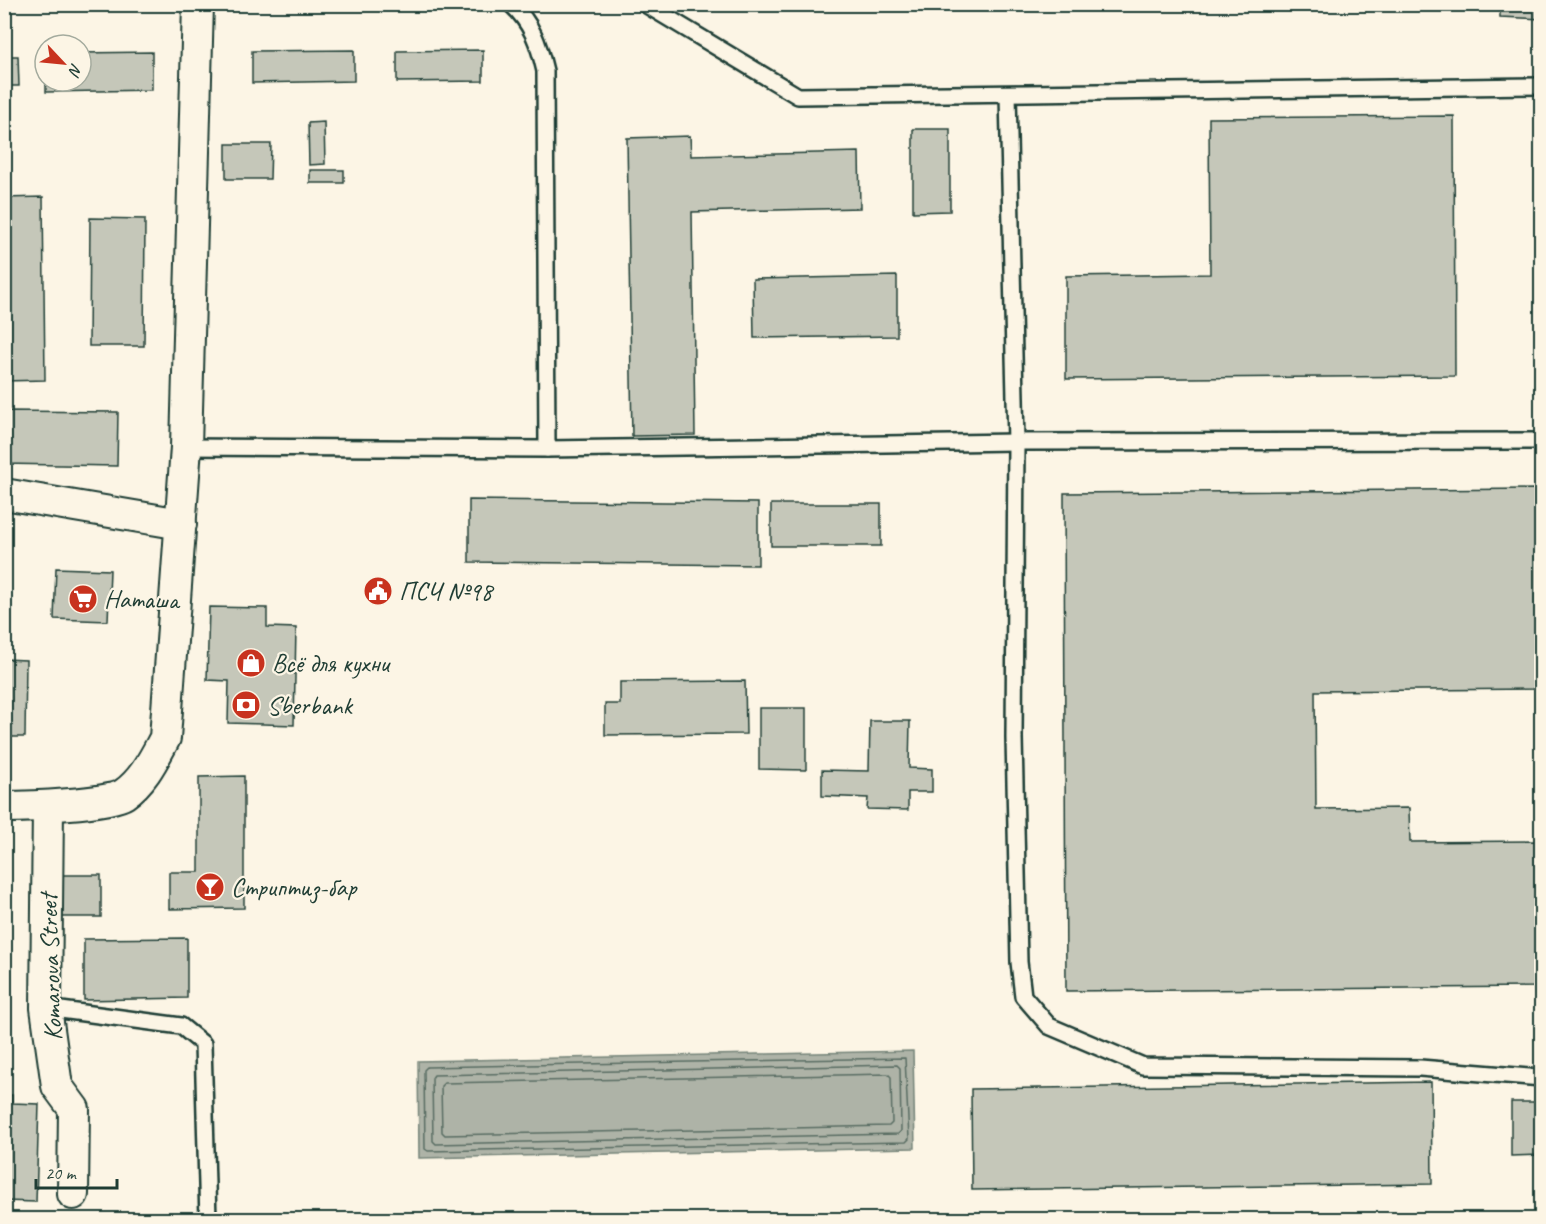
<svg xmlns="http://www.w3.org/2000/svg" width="1546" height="1224" font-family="Caveat,sans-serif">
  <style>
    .water { fill: #aeb3a7; stroke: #758479; stroke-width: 1.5 }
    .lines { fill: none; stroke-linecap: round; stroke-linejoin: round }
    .shore { stroke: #586c62; stroke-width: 1.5 }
    .building { fill: #c5c7b9; stroke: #1f3d34; stroke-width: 1.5 }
    .lane-casing { stroke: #1f3d34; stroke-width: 20 }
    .street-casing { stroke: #1f3d34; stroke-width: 34 }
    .lane { stroke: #fcf5e5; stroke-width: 15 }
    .street { stroke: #fcf5e5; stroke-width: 30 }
    .labels { text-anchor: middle; stroke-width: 4.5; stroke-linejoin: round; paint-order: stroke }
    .poi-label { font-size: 26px; fill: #1f3d34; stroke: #fcf5e5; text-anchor: start }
    .street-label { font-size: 26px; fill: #1f3d34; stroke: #fcf5e5 }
  </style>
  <rect width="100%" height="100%" fill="#fcf5e5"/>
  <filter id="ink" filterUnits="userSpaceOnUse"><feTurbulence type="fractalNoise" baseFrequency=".0167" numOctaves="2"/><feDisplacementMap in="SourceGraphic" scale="12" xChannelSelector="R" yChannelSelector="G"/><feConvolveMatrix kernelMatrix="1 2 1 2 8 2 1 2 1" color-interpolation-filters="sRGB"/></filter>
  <g filter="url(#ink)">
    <path class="water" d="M913,1051L915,1148L419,1158L418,1061Z"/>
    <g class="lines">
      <g class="shore">
        <path d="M905,1058L909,1139L906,1142L428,1151L425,1149L424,1070L427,1067Z"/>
        <path d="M897,1065L900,1068L901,1131L898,1134L436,1144L433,1141L432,1078L434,1075Z"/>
        <path d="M888,1074L891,1077L892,1123L889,1126L445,1135L442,1132L441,1086L444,1083Z"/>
      </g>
    </g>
    <g class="building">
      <path d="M1500,4H1542V19L1500,17Z"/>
      <path d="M354,50V81L252,83V51Z"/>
      <path d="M483,50V81L397,82V51Z"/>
      <path d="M152,52V90L46,92V81H81V53Z"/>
      <path d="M4,56H18L19,86H4Z"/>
      <path d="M1454,116L1455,376L1066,379V276L1210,274L1209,118Z"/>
      <path d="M324,122L325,164L309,165L308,123Z"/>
      <path d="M913,129H950V211L913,212Z"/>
      <path d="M690,136L691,156L859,152L860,208L692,212L695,435L632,436L627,138Z"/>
      <path d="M226,144H271L270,179H226Z"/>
      <rect x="310" y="170" width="34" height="13"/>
      <path d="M43,197L45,380L4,381V198Z"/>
      <path d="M90,218L145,219L144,346H89Z"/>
      <path d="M897,276V336L754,338L753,279Z"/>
      <path d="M4,411L118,412L117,466L4,464Z"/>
      <path d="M1542,489V689L1315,691L1316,809L1409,808L1410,842L1542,841V987L1066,991L1064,493Z"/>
      <path d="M469,500L758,503V565L469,562Z"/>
      <rect x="771" y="504" width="110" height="42"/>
      <path d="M56,568L110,570L108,621L54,619Z"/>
      <path d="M209,607L267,608V627L296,628L294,725L228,723L229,681L207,680Z"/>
      <path d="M4,659L26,660L25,737H4Z"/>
      <path d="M745,681L746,734L605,735V704H620V682Z"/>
      <path d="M759,708H806V770L759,769Z"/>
      <path d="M870,721H910L909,768L932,769V792H908V810L867,809L868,798L822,796V770L869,771Z"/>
      <path d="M244,776V908L169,909V872H199V777Z"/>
      <rect x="59" y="875" width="42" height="42"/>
      <path d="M187,938V998L84,1000V939Z"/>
      <path d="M1431,1082L1432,1184L972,1190L971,1089Z"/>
      <path d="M4,1095H12V1103L39,1104L36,1202L4,1201Z"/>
      <path d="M1511,1102H1542V1155L1511,1156Z"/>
    </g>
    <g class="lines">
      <g class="lane-casing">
        <g id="lane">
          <path d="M511,4C532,23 539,45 545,71L547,449"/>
          <path d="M645,4L798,96L1542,86"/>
          <path d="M1008,94L1016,442L1014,738L1019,962L1023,996L1049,1026L1143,1066L1420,1068L1542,1078"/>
          <path d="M186,447L547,449L1016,442L1542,441"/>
          <path d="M46,1008L181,1026L203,1044L208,1220"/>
        </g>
      </g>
      <g class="street-casing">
        <g id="street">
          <path d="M4,494L181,524"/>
          <path d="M4,807C26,807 109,804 124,794C144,780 154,758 165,738L186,447L198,4"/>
          <path d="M48,807L46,1008L57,1086L74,1109L73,1194"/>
        </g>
      </g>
      <use href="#lane" class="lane"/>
      <use href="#street" class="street"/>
    </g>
  </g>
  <defs>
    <g id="civic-disc" transform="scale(1.5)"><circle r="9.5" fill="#c8321e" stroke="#fcf5e5"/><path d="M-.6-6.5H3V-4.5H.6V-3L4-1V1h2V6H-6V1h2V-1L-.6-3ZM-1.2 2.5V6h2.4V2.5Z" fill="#fff"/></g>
    <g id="supermarket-disc" transform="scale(1.5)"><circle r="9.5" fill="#c8321e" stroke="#fcf5e5"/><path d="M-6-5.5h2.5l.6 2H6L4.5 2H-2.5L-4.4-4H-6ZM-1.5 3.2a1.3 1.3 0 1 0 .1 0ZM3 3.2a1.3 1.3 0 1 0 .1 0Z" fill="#fff"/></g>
    <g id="shop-disc" transform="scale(1.5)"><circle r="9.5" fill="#c8321e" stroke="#fcf5e5"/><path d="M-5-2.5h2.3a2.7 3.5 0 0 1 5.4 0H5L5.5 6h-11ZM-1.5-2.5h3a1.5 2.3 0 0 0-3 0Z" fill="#fff"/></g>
    <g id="bank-disc" transform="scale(1.5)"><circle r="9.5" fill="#c8321e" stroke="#fcf5e5"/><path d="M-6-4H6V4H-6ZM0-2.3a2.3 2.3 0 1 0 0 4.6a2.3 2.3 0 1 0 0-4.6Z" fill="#fff"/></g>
    <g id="bar-disc" transform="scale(1.5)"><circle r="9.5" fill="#c8321e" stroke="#fcf5e5"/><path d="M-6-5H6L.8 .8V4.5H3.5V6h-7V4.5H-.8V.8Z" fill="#fff"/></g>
  </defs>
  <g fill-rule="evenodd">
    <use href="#civic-disc" x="378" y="591"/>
    <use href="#supermarket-disc" x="83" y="599"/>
    <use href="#shop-disc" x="251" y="663"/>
    <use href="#bank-disc" x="246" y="705"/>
    <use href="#bar-disc" x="210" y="887"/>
  </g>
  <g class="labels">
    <g class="poi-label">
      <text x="399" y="600">ПСЧ №98</text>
      <text x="104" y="608">Наташа</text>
      <text x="272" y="672">Всё для кухни</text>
      <text x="267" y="714">Sberbank</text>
      <text x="231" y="896">Стриптиз-бар</text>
    </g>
    <g class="street-label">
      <text transform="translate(50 967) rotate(-92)" y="9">Komarova Street</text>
    </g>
  </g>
  <rect width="1546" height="1224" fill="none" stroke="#fcf5e5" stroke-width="24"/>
  <rect x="12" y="12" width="1522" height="1200" fill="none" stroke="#1f3d34" stroke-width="2" filter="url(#ink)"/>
  <g transform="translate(63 63) rotate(116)"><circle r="28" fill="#fcf5e5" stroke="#a4ab9e" stroke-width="1.5"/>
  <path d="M0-4.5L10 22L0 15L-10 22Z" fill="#c8321e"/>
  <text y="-9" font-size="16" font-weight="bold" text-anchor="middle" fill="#1f3d34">N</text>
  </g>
  <path d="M36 1179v9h81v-9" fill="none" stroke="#1f3d34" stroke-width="3"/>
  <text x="45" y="1179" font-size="18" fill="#1f3d34" stroke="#fcf5e5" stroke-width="4.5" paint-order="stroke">20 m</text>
</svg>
